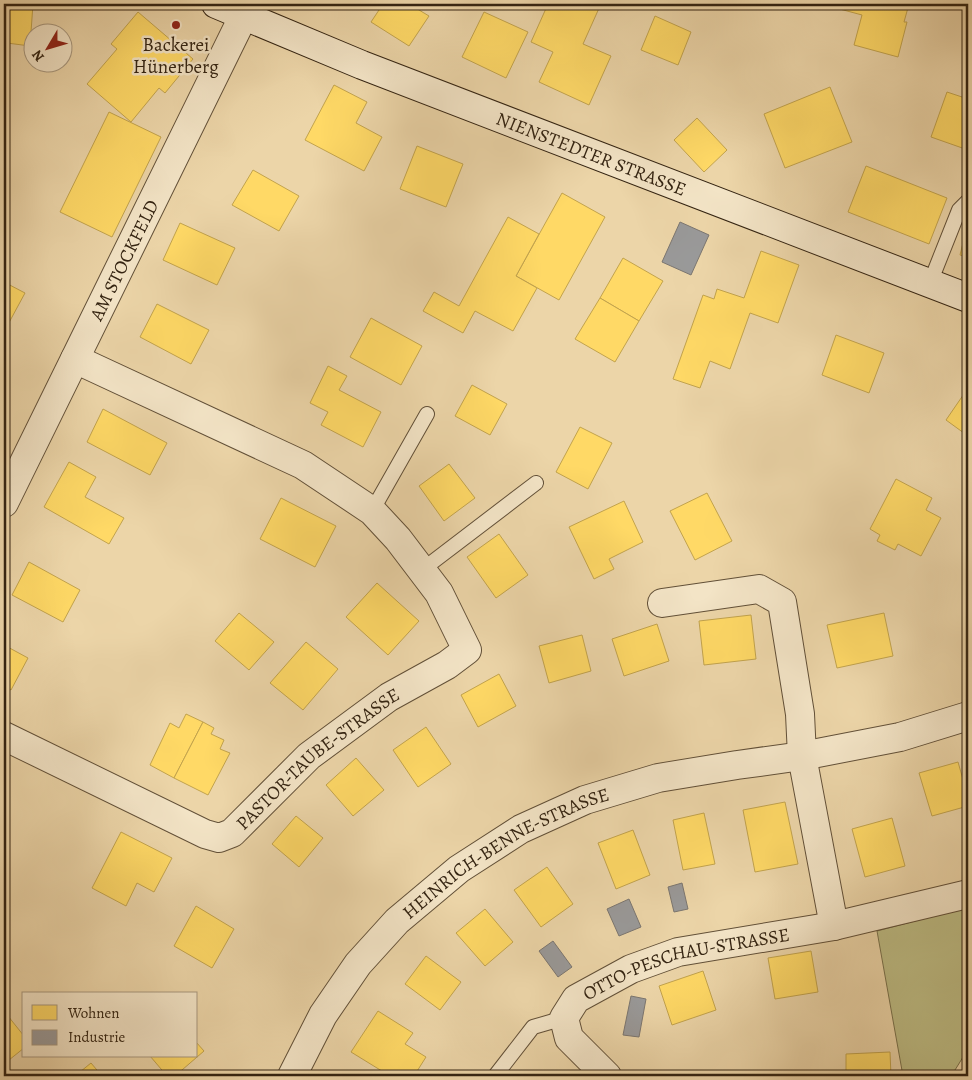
<svg xmlns="http://www.w3.org/2000/svg" width="972" height="1080" font-family="Alegreya,serif">
  <style>
    .green { fill: #bdbc84; stroke: #78704b }
    .homes { fill: #ffd966; stroke: #c2a34d }
    .industry { fill: #999; stroke: #7b7670 }
    .lines { fill: none; stroke-linecap: round; stroke-linejoin: round }
    .lane-casing { stroke: #625038; stroke-width: 16 }
    .street-casing { stroke: #625038; stroke-width: 30 }
    .secondary-casing { stroke: #342412; stroke-width: 30 }
    .lane { stroke: #f3e4c6; stroke-width: 14 }
    .street { stroke: #f3e4c6; stroke-width: 28 }
    .secondary { stroke: #f3e4c6; stroke-width: 28 }
    .poi-dot { fill: #8f2418; stroke: #f3e4c6; stroke-width: 2 }
    .labels { text-anchor: middle; stroke-width: 5; stroke-linejoin: round; paint-order: stroke }
    .poi-label { font-size: 19px; fill: #342412; stroke: #f3e4c6 }
    .street-label { font-size: 19px; fill: #342412; stroke: #f3e4c6 }
  </style>
  <rect width="100%" height="100%" fill="#ecd5a8"/>
  <filter id="stains"><feTurbulence type="fractalNoise" baseFrequency=".004" numOctaves="4"/><feColorMatrix values="0 0 0 0 .2 0 0 0 0 .09 0 0 0 0 .02 0 0 0 .5 -.17"/></filter>
  <radialGradient id="worn" r=".72"><stop offset=".6" stop-color="#630" stop-opacity="0"/><stop offset="1" stop-color="#630" stop-opacity=".3"/></radialGradient>
  <path class="green" d="M968,907V1049L955,1070L947,1076H903L877,931Z"/>
  <g class="homes">
    <path d="M4,4H9L7,43H4Z"/>
    <path d="M9,4H33L30,46L7,43Z"/>
    <path d="M383,4H409L429,16L409,46L371,22Z"/>
    <path d="M548,4H596L600,6L583,44L611,56L589,105L539,82L553,52L531,42Z"/>
    <path d="M837,4H909L904,22H907L898,57L854,45L862,15L836,8Z"/>
    <path d="M138,12L193,59L165,93L159,88L131,122L87,84L117,49L111,44Z"/>
    <path d="M484,12L528,32L506,78L462,57Z"/>
    <path d="M655,16L691,32L678,65L641,50Z"/>
    <path d="M334,85L367,102L356,123L382,137L364,171L305,140Z"/>
    <path d="M830,87L852,142L785,168L764,114Z"/>
    <path d="M947,92L968,99V150L931,137Z"/>
    <path d="M109,112L161,137L112,237L60,212Z"/>
    <path d="M697,118L727,150L704,172L674,140Z"/>
    <path d="M417,146L463,164L446,207L400,189Z"/>
    <path d="M866,166L947,198L929,244L848,212Z"/>
    <path d="M253,170L299,196L279,231L232,205Z"/>
    <path d="M562,193L605,217L559,300L516,276Z"/>
    <path d="M508,217L539,234L516,276L537,288L513,331L475,311L463,333L423,311L434,292L459,306Z"/>
    <path d="M180,223L235,248L217,285L163,260Z"/>
    <path d="M966,231L968,232V257L960,255Z"/>
    <path d="M761,251L799,265L778,323L750,313L730,369L710,361L700,388L673,379L703,295L714,299L717,289L744,298Z"/>
    <path d="M623,258L663,281L639,321L600,298Z"/>
    <path d="M4,282L25,293L5,330H4Z"/>
    <path d="M600,298L639,321L615,362L575,339Z"/>
    <path d="M157,304L209,330L191,364L140,337Z"/>
    <path d="M371,318L422,346L401,385L350,357Z"/>
    <path d="M836,335L884,353L869,393L822,375Z"/>
    <path d="M328,366L347,376L339,390L381,412L363,447L321,425L328,412L310,403Z"/>
    <path d="M472,385L507,404L490,435L455,416Z"/>
    <path d="M968,388V436L946,420Z"/>
    <path d="M103,409L167,443L150,475L87,442Z"/>
    <path d="M580,427L612,443L588,489L556,472Z"/>
    <path d="M69,462L96,477L85,497L124,518L109,544L44,507Z"/>
    <path d="M449,464L475,498L444,521L419,486Z"/>
    <path d="M896,479L932,498L926,510L941,518L921,556L898,544L895,550L877,541L880,535L870,529Z"/>
    <path d="M707,493L732,541L695,560L670,511Z"/>
    <path d="M281,498L336,526L315,567L260,539Z"/>
    <path d="M624,501L643,542L609,559L614,569L594,579L569,527Z"/>
    <path d="M499,534L528,575L496,598L467,557Z"/>
    <path d="M29,562L80,590L63,622L12,595Z"/>
    <path d="M377,583L419,621L388,655L346,617Z"/>
    <path d="M239,613L274,642L249,670L215,641Z"/>
    <path d="M884,613L893,656L837,668L827,625Z"/>
    <path d="M751,615L756,659L704,665L699,621Z"/>
    <path d="M657,624L669,661L624,676L612,639Z"/>
    <path d="M582,635L591,671L549,683L539,646Z"/>
    <path d="M306,642L338,669L303,710L270,683Z"/>
    <path d="M4,645L28,658L11,690L4,686Z"/>
    <path d="M499,674L516,706L478,727L461,695Z"/>
    <path d="M186,714L203,722L174,778L150,765L170,723L179,728Z"/>
    <path d="M203,722L214,728L211,734L224,740L220,749L230,753L208,795L174,778Z"/>
    <path d="M426,727L451,764L418,787L393,750Z"/>
    <path d="M356,758L384,790L353,816L326,785Z"/>
    <path d="M958,762L968,797V806L932,816L919,773Z"/>
    <path d="M785,802L798,864L755,872L743,810Z"/>
    <path d="M704,813L715,864L683,870L673,820Z"/>
    <path d="M296,816L323,838L299,867L272,844Z"/>
    <path d="M892,818L905,866L865,877L852,829Z"/>
    <path d="M633,830L650,875L616,889L598,843Z"/>
    <path d="M121,832L172,858L154,892L137,883L126,906L92,888Z"/>
    <path d="M547,867L573,904L541,927L514,890Z"/>
    <path d="M196,906L234,929L212,968L174,946Z"/>
    <path d="M485,909L513,942L485,966L456,933Z"/>
    <path d="M811,951L818,992L775,999L768,958Z"/>
    <path d="M426,956L461,982L440,1010L405,984Z"/>
    <path d="M703,971L716,1010L672,1025L659,986Z"/>
    <path d="M4,1011L24,1036V1048L4,1064Z"/>
    <path d="M378,1011L413,1033L405,1044L426,1057L414,1076H390L351,1052Z"/>
    <path d="M196,1042L204,1051L175,1076H167L150,1056H196Z"/>
    <path d="M890,1052L891,1076H846V1054Z"/>
    <path d="M91,1063L102,1076H75Z"/>
  </g>
  <g class="industry">
    <path d="M680,222L709,235L691,275L662,262Z"/>
    <path d="M682,883L688,909L674,912L668,887Z"/>
    <path d="M629,899L641,927L619,936L607,909Z"/>
    <path d="M553,941L572,967L558,977L539,951Z"/>
    <path d="M631,996L646,999L639,1037L623,1035Z"/>
  </g>
  <g class="lines">
    <g class="lane-casing">
      <g id="lane">
        <path d="M930,283L959,210L968,201"/>
        <path d="M372,511L427,414"/>
        <path d="M422,570L536,483"/>
        <path d="M495,1076L533,1027L564,1018"/>
      </g>
    </g>
    <g class="street-casing">
      <g id="street">
        <path id="s1" d="M4,503L244,15L245,4"/>
        <path d="M662,603L759,589L782,602L800,714L802,756L834,926"/>
        <path id="s2" d="M4,736L205,834L219,838L232,833L309,756L389,697L447,665L467,650L439,593L398,539L372,511L303,465L75,359"/>
        <path id="s3" d="M292,1076L323,1015L358,964L397,921L459,869L521,829L585,800L658,778L737,765L802,756L900,737L968,716"/>
        <path id="s4" d="M607,1076L569,1038L564,1018L576,999L631,969L678,952L834,926L968,894"/>
      </g>
    </g>
    <g class="secondary-casing">
      <g id="secondary">
        <path id="s5" d="M216,4L362,65L968,298"/>
      </g>
    </g>
    <use href="#lane" class="lane"/>
    <use href="#street" class="street"/>
    <use href="#secondary" class="secondary"/>
  </g>
  <circle class="poi-dot" cx="176" cy="25" r="5"/>
  <g class="labels">
    <g class="poi-label">
      <text x="176" y="51">Backerei<tspan x="176" dy="22">Hünerberg</tspan></text>
    </g>
    <g class="street-label">
      <text dy="7" stroke="none"><textPath href="#s5" startOffset="404">NIENSTEDTER STRASSE</textPath></text>
      <text dy="7" stroke="none"><textPath href="#s1" startOffset="271">AM STOCKFELD</textPath></text>
      <text dy="7" stroke="none"><textPath href="#s2" startOffset="366">PASTOR-TAUBE-STRASSE</textPath></text>
      <text dy="7" stroke="none"><textPath href="#s3" startOffset="318">HEINRICH-BENNE-STRASSE</textPath></text>
      <text dy="7" stroke="none"><textPath href="#s4" startOffset="214">OTTO-PESCHAU-STRASSE</textPath></text>
    </g>
  </g>
  <rect width="972" height="1080" fill="none" stroke="#ecd5a8" stroke-width="20"/>
  <rect x="5" y="5" width="962" height="1070" fill="none" stroke="#342412" stroke-width="2.5"/>
  <rect x="10" y="10" width="952" height="1060" fill="none" stroke="#342412"/>
  <rect x="22" y="992" width="175" height="65" fill="#f3e4c6" stroke="#a7977e"/>
  <rect x="32" y="1005" width="25" height="15" fill="#ffd966" stroke="#a7977e"/>
  <text x="68" y="1018" font-size="15" fill="#342412">Wohnen</text>
  <rect x="32" y="1030" width="25" height="15" fill="#999999" stroke="#a7977e"/>
  <text x="68" y="1042" font-size="15" fill="#342412">Industrie</text>
  <g transform="translate(48 48) rotate(232)"><circle r="24" fill="#f3e4c6" stroke="#a7977e"/>
  <path d="M0-4L9 19L0 12L-9 19Z" fill="#8f2418"/>
  <text y="-8" font-size="14" font-weight="bold" text-anchor="middle" fill="#342412">N</text>
  </g>
  <rect width="100%" height="100%" filter="url(#stains)"/>
  <rect width="100%" height="100%" fill="url(#worn)"/>
</svg>
